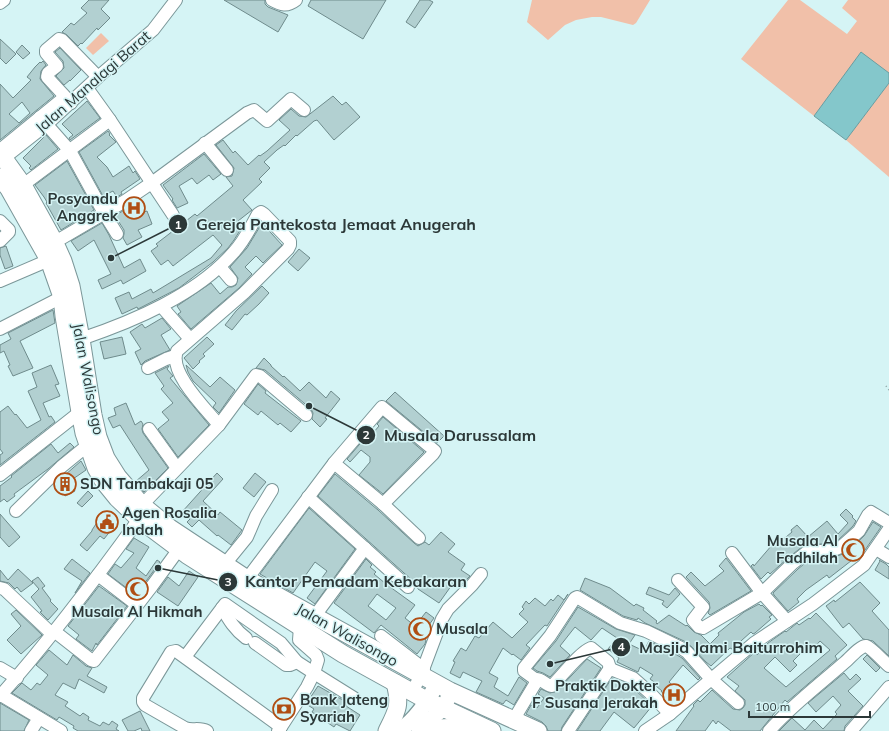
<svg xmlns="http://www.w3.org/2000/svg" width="889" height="731" font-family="Mulish,sans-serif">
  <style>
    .green { fill: #f1c0a9 }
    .water { fill: #84c7cb; stroke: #6a9c9f }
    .building { fill: #b2d0d1; stroke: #6f8b8c; fill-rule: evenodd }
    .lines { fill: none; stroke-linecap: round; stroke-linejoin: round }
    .minor-casing { stroke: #7b9799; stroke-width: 14 }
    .major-casing { stroke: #7b9799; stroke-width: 17 }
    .highway-casing { stroke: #7b9799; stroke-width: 19 }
    .path { stroke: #899fa0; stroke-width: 1.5; stroke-dasharray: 1 3; stroke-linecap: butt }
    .minor { stroke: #fff; stroke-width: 12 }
    .major { stroke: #fff; stroke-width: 15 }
    .highway { stroke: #fff; stroke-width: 17 }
    .labels { text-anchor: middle; stroke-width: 3; stroke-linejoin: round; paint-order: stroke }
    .street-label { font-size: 15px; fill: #2c3838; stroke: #d5f4f5 }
    .poi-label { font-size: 15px; font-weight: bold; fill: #2c3838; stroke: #d5f4f5; text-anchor: start }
    .leader { fill: none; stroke: #2c3838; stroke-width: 1.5 }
    .callout-dot { fill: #2c3838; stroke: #d5f4f5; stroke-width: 1.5 }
    .mark-label { font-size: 12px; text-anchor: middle; font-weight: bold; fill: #fff }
    .callout-label { font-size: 16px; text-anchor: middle; font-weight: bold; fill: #2c3838; stroke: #d5f4f5; stroke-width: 3; stroke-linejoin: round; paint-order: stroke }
  </style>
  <rect width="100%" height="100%" fill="#d5f4f5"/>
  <g class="green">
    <path d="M532,0H650L636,23L633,25L601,17H592L576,20L565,25L548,40L527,22Z"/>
    <path d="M788,0H800L847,34L857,21L842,8L848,0H889V73L861,53L814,116L741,59Z"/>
    <path d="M101,33L109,41L93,55L86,48Z"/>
    <path d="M889,83V177L846,140Z"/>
  </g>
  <path class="water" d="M861,52L889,73V83L846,140L814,116Z"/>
  <g class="building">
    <path d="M89,0H109L101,9L110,18L98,30L97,28L82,44L81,43L78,46L67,35L62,32L71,23L74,25L87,13L81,8Z"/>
    <path d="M224,0H265V4L268,7L288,15L278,32Z"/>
    <path d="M311,0H386L363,39L308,6Z"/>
    <path d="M420,0H429L433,2L415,28L406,22Z"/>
    <path d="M0,39L16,54L6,64L0,58Z"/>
    <path d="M22,45L30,53L23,59L16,52Z"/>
    <path d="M60,48L81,70L70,81V80L64,85L56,76L64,68L63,61L55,52Z"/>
    <path d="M43,61L46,65L41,71L40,79L54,96L0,140V84L13,98L31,80L27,77L35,67L40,62L41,63ZM22,102L30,113L19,123L9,114Z"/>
    <path d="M333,96L342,105L346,102L360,117L334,140L317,120L314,121L297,136L296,135L285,146L284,145L277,150L264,162L270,168L259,179L262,182L243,200L252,210L238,221L244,224L234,240L228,248L213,262L179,288L140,308L138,309L137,307L122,314L115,298L129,292L132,299L151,289L153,293L211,258L222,245L213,235L173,266L168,260L161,265L151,251L158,246L156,244L195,214L197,216L233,186L226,177L232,176L234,168L216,145L223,140L233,153L235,151L248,165L259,155L260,156L267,151L290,130L279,120L291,109L299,116L306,117Z"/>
    <path d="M87,101L100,118L70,140L69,138L73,135L62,124Z"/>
    <path d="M108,131L110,134L109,135L116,142L97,157L107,167L113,177L129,166L133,173L135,171L140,179L121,192L122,194L117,197L113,191L103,196L79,152Z"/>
    <path d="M46,135L58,149L31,170L29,168L31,166L23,158Z"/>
    <path d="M204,154L221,174L213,180L209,175L197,184L192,178L179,186L188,203L177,208L172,200L173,199L163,185Z"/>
    <path d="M67,161L94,210L61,230L46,203L47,202L44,197L35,185Z"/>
    <path d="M135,203L141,213L147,211L152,224L138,230L142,237L127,245L123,238L124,234V230L115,216Z"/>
    <path d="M102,223L109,235L124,268L140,259L146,271L123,284L121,280L102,289L98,280L111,274L94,240L78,251L71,241Z"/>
    <path d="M262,223L282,245L263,263L256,256L245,267L252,274L239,288L191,329L178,314L181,312L177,306L211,283L220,294L228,287H232L236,285L238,278L230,267L247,248Z"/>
    <path d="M6,246L13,266L5,269L0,255V248Z"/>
    <path d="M299,249L310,258L298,271L288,262Z"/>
    <path d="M262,286L269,293L259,304L247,315L245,314L232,330L225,325L236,311Z"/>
    <path d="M53,310L55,323L20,341L33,368L13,376L8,366L10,365L4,351L0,353V345L11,339L8,333Z"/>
    <path d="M162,318L171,329L161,335L170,350L145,361L141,365L135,352L141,349L130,332L142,324L145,328Z"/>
    <path d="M122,337L126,354L104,359L100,342Z"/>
    <path d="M207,337L214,344L203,354L205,356L199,361L200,362L193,369L184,358Z"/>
    <path d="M264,358L271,365V366L283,377L284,376L300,391L309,382L326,398L331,391L340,399L325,418L327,419L320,427L312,419L313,413L311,409L265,370L256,368Z"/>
    <path d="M51,365L59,384L55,385L60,396L43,403L49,417L51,416L55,422L0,465V455L3,453L0,449V412L8,406L15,415L16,414L27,428L41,420L28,391L37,387L32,373Z"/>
    <path d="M186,365L210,387L220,377L235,390L219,413L213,407L216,403L193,381L188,372Z"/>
    <path d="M169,366L167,369L173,376L170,378L209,425L178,457L158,429L169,420L162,412L173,403L161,389L164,386L155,373Z"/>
    <path d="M258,384L266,391L265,393L301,421L291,432L280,423L278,425L261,411L258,415L244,404Z"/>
    <path d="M395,392L444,436L437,443L386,401Z"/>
    <path d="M126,403L135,425L141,421L143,424L142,429L143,433L168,468L144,492L135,482L149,470L120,425L113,428L108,418L116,415L114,408Z"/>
    <path d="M383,417L424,452L383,494L359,475L370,462V457L361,450L350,462L347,459L365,438L367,440L379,426L377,424Z"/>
    <path d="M70,443L74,447L48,469L14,494L15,496L7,502L4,499L0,502V486L12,477L11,476L51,444L58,453Z"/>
    <path d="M81,461L86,470L70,481L75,491L65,496L57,482Z"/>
    <path d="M217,473L223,479L203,501L218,515L220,512L242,530L231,545L218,535L217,536L199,520L192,527L187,522L190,519L182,512Z"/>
    <path d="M255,473L266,482L254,497L243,488Z"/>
    <path d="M335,474L378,510L414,543L418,546L425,542L429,545L441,532L455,544L448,552L465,564L461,570L470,576L460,586L454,582L439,603L418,589L413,581L318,496Z"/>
    <path d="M88,491L93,496L82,507L77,503Z"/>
    <path d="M309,508L355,549L315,604L307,598L327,571L315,562L293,593L260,574Z"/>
    <path d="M846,509L853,516L852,517L856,521L853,526L837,541L830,544H812L803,546L788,558L770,574L768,572L761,579L751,566L753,564L754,566L772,545L774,547L792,532L791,530L797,525L808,537L827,521L838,534L848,523L840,515Z"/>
    <path d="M0,514L20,537L9,547L0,537Z"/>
    <path d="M102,515L115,525L104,539L100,536L87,551L80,545L92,531V530Z"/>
    <path d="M873,522L881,527L865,550L829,578L827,575L806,590L797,599L799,602L788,611L774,595L773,593L798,569L810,559L831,558L846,553L864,536Z"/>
    <path d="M134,538L149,547L136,568L146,576L157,560L160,562L136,595L108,574L115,564L121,568L134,553L126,549Z"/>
    <path d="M726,558L751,591L710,615L708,613L710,608L709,602L686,577L691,572L705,586L724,571L719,566Z"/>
    <path d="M72,559L90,573L75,593L82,581L64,569Z"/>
    <path d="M366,559L372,565L370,567L376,572L374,574L386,584L415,605L405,618L415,626L426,612L434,618L421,636L426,640L425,644L417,654L381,625L374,633L334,603ZM377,594L396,608L386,620L368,606Z"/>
    <path d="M879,560L886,564L889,567V579L875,570L880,561Z"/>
    <path d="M18,569L33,583L21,592L17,587L15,589L9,583L0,581V570L8,580Z"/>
    <path d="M189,571L198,577L178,606L157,592L168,577L179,586Z"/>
    <path d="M38,577L45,586L42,588L51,600L50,601L58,609L48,620L40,612L42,611L31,597L39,589L32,581Z"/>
    <path d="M585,578L610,588L634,606L636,604L644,608L643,610L657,621L656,622L657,624L669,615L686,626L687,625L694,632L701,635L710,644L719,635L718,633L744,612L759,604L761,606L762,605L772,615L769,617L771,619L755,633L753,634L751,632L732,649L730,648L711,666L706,662L692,647L684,641L645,623L638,618L637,620L623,616L580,590Z"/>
    <path d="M860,582L880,603L872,611L889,630V656L873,641L863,639L849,623L843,628L826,606L834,600L835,602Z"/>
    <path d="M99,586L127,606L97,645L96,643L92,651L76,639L79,635L68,626Z"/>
    <path d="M649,587L669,595L675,588L680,594L667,608L662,604L664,601L646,594Z"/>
    <path d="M568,594L547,626L545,625L526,645L530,648L521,660L513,654L512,655L503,648L489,673L498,678L494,687L508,696L519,677L527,683L514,705L506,700L503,704L476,692L482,681L463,672L460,678L450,673L455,662L453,661L461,648L466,651L475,636L479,638L493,622L512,638L528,622L519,614L524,609L522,607L526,601L529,604L535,598L545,606L551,599L553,601L558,595L564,600Z"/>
    <path d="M578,607L616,629L635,635L629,644L644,651L649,641L677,655L682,658L700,678L698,680L683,665L669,682L682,694L672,702L665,696L661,691H662L656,686L657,684L650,679L653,675L640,667L638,672L617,662L619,658L608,649L617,638L602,628L591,640L575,627L560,646L570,655L550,677L543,673L537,671L533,668L556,641Z"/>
    <path d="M16,610L42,635L21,654L7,640L21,626L11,614Z"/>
    <path d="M816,613L847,645L835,656L837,659L787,702L785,700L760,731H731L718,721L716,724L713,720L705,731H676L694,706L693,705L698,700L700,702L712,690L733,709L740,710L743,708L745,705V700L735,691L739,686L727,677L755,652L757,655L768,643L785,631L786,632L797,623L799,625L809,618L810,619ZM820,641L830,650L786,687L764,668L775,657L790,672L797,665L793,661L809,645L813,649Z"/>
    <path d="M49,650L67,665L73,655L86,666L92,668L87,676L107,687L104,693L79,679L75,689L63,683L55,695L68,702L65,706L80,716L83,713L89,717L88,720L100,726L103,722L109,725L112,721L118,725L116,729L119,731H78L73,728L74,726L59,717L57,720L12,693L22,683L31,690L37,683L40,685L48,675L36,665Z"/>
    <path d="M867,655L880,668L876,672L863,659Z"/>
    <path d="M587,659L601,668L562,727L561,731H548L546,726L542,722L526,714L531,705L537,708L544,698L538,694L541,689L550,693L557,691Z"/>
    <path d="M844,673L850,680L856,674L861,679L848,691L863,706L845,726L844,731H779L792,718L805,730L814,720L823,729L837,714L835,712L841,705L833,696L816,712L808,703Z"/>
    <path d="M612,678L626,688L629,684L652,706L634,728L614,712L600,731H577Z"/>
    <path d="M318,686L348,703L346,706L360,715L350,731L336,724L334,727L312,712L314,709L306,704Z"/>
    <path d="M0,703L29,720L24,731H0Z"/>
    <path d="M140,711L150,731H142L141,728L134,731H128L122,720Z"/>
  </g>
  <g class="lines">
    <g class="minor-casing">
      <g id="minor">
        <path d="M272,0C281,5 287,7 296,0"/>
        <path d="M0,3L4,0"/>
        <path d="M87,88L110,120L173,215"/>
        <path d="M71,103L47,77L48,73L57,66L46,53V50L59,39L62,40L98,77"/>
        <path d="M40,117L70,151L104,213L117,234"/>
        <path d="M205,143L227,170"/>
        <path d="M0,150L65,97"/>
        <path d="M4,158L47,124L98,77L153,30L176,0"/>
        <path d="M23,185L110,120"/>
        <path d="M0,221L9,230V232L0,241"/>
        <path d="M54,241L62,238L125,201L153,182L247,113L254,110L267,121L291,99L304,110"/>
        <path d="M220,267L231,280"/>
        <path d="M0,281L49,260"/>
        <path d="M162,307L190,339"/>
        <path d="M0,329L62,297"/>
        <path d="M81,339C134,321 196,295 233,253C244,242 250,228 258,214L261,212L264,214L290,241V245L288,249L244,293L177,351C168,372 206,409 219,425"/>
        <path d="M148,368L166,359L175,356"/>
        <path d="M149,429L177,468"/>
        <path d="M334,463L383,504L419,538"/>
        <path d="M0,475L80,412"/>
        <path d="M308,497L408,587"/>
        <path d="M142,505L219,425L256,375L260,376L306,415"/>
        <path d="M16,511L61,467L88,445"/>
        <path d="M876,549L889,557"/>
        <path d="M732,553L762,593L787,621"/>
        <path d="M225,564L247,537L256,516L272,490"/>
        <path d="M98,575L137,605"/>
        <path d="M247,579L334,463L382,407L435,451L433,454L383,504"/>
        <path d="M678,580L703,607L693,620L699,627L703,628L762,593L793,563L807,552L813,551H831L841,547L859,531L868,515L871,512L889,523"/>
        <path d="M0,588L4,589L52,634"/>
        <path d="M222,608C229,620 235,630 246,638"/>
        <path d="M314,617L365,548"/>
        <path d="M300,627L299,640L316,655L318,660L314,673L354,698"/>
        <path d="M54,631L91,660L94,661L152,586L179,549"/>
        <path d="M381,636L424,669"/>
        <path d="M255,643L286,665H290L297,662"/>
        <path d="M185,657L225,604L281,643L297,662L314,673L307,687L281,727"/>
        <path d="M0,668L17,678"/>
        <path d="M535,679C542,678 545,685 552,686C561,677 580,652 591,648L608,662L610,668L613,670L633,678L650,693L670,714"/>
        <path d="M412,692L421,675L442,619L448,609L472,585L481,574"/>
        <path d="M1,695L61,731"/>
        <path d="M0,696C50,640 95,580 139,519"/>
        <path d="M514,719L535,684V679L524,671V668L550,636L575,598L577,597L620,623L646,631L681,648L687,652L711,679L738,703"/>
        <path d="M31,731L39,718"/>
        <path d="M207,731C199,727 192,731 185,728L145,705L143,702V698L171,652L176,651L281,727L278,731"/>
        <path d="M568,731L610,668"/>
        <path d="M645,731L670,714L754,643L813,604L864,565L889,529"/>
        <path d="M769,731C791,706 819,685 844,663C848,660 861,645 866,646C872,648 884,662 889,666"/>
        <path d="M851,731L889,687"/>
      </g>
    </g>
    <g class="major-casing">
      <g id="major">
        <path d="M399,731C416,719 427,702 437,684"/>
        <path d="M419,731L427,722L444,708L448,698"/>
      </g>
    </g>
    <g class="highway-casing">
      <g id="highway">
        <path d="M0,153L23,185L54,241L63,261L71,286L81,339L93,415L98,437L106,458L118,477L142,505L170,528L247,579L450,691L538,731"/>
        <path d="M0,177L9,189L49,260L62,297L64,316L80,412L84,433L96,468L104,482L117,498L139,519L187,555L343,654L428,701L492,731"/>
        <path d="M387,731C397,711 401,705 395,683"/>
        <path d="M428,731L440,728L477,726"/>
      </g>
    </g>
    <path class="path" d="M886,386L889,390"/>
    <use href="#minor" class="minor"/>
    <use href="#major" class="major"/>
    <use href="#highway" class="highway"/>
  </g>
  <defs>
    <g id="hospital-ring" transform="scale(1.15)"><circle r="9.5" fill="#d5f4f5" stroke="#b04e13" stroke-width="1.5"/><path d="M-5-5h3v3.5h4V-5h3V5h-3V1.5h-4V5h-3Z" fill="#b04e13"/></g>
    <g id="building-ring" transform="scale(1.15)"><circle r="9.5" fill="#d5f4f5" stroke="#b04e13" stroke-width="1.5"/><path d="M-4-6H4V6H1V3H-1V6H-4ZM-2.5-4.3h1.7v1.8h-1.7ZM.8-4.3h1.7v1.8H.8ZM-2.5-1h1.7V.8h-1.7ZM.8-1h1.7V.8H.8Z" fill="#b04e13"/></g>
    <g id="civic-ring" transform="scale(1.15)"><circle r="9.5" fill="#d5f4f5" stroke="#b04e13" stroke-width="1.5"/><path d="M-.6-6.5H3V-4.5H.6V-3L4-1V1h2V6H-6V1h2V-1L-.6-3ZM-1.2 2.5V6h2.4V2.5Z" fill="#b04e13"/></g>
    <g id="mosque-ring" transform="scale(1.15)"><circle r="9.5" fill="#d5f4f5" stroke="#b04e13" stroke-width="1.5"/><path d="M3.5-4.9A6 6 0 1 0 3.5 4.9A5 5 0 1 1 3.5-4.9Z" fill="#b04e13"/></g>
    <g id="bank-ring" transform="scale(1.15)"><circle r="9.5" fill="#d5f4f5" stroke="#b04e13" stroke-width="1.5"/><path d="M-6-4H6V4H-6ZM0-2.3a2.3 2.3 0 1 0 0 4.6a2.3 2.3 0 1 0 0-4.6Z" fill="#b04e13"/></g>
  </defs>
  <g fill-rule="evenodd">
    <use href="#hospital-ring" x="134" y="208"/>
    <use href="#building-ring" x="65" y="484"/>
    <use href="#civic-ring" x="107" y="522"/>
    <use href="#mosque-ring" x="853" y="550"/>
    <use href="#mosque-ring" x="137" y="589"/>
    <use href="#mosque-ring" x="420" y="629"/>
    <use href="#hospital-ring" x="674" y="695"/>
    <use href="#bank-ring" x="284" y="709"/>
  </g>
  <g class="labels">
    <g class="street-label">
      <text transform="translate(93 82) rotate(-41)" y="5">Jalan Manalagi Barat</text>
      <text transform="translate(88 379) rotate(79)" y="5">Jalan Walisongo</text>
      <text transform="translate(347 635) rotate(29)" y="5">Jalan Walisongo</text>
    </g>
    <g class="poi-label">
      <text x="118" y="204" text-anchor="end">Posyandu<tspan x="118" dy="17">Anggrek</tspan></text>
      <text x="80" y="489">SDN Tambakaji 05</text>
      <text x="122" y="518">Agen Rosalia<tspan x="122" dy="17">Indah</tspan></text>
      <text x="838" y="546" text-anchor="end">Musala Al<tspan x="838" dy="17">Fadhilah</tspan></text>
      <text x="137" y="617" text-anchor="middle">Musala Al Hikmah</text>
      <text x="436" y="634">Musala</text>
      <text x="658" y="691" text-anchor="end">Praktik Dokter<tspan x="658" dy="17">F Susana Jerakah</tspan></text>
      <text x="300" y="705">Bank Jateng<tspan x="300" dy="17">Syariah</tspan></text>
    </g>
  </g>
  <path class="leader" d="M111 258L178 224M309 406L366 435M158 568L228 582M550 664L621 647"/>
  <g class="callout-dot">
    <circle cx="111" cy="258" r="4"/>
    <circle cx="309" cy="406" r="4"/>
    <circle cx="158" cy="568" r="4"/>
    <circle cx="550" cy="664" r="4"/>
    <circle cx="178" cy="224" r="10"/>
    <circle cx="366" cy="435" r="10"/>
    <circle cx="228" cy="582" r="10"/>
    <circle cx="621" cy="647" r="10"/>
  </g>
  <g class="mark-label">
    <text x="178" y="229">1</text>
    <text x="366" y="439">2</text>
    <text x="228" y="586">3</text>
    <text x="621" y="651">4</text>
  </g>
  <g class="callout-label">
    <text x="336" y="230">Gereja Pantekosta Jemaat Anugerah</text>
    <text x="460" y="441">Musala Darussalam</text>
    <text x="356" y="587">Kantor Pemadam Kebakaran</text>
    <text x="731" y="653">Masjid Jami Baiturrohim</text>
  </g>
  <path d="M749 711v6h121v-6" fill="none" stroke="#2c3838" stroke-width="2"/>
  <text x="755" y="711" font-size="12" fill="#2c3838" stroke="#d5f4f5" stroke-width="3" paint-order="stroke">100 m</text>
</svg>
